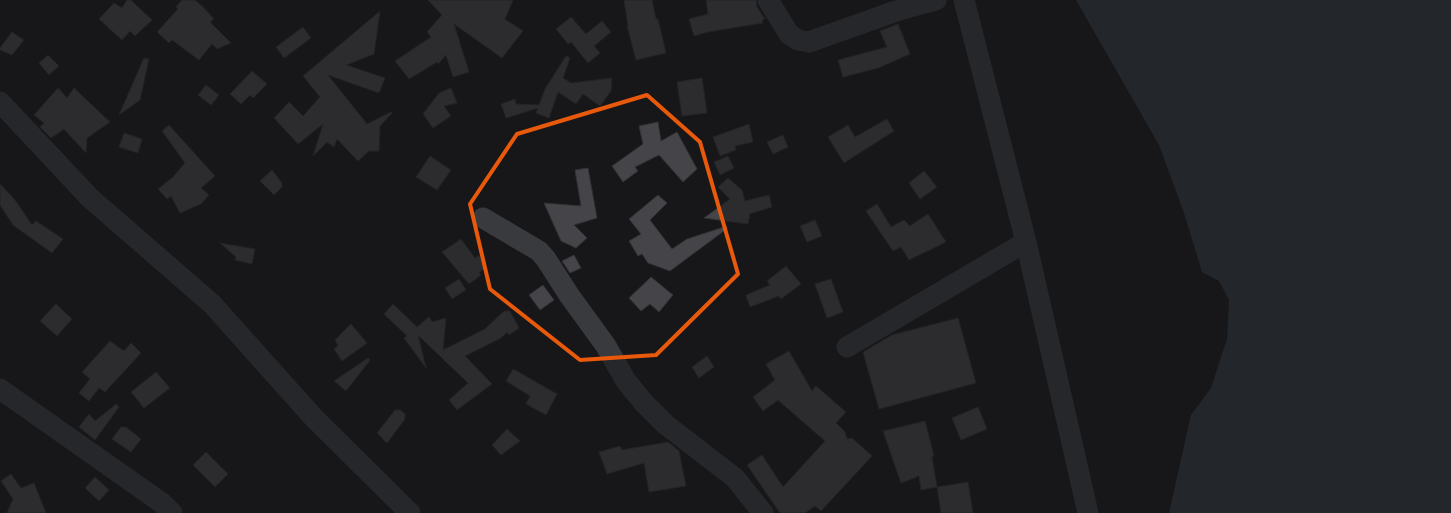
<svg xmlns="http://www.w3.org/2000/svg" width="1451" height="513" font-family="'IBM Plex Sans',sans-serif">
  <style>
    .water { fill: #31383e }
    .building { fill: #454549; stroke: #323235 }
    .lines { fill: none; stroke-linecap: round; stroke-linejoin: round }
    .minor { stroke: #393a3e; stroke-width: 21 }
    .marked { fill: none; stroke: #e8590c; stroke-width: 4; stroke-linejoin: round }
  </style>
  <rect width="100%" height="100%" fill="#171719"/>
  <path class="water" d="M1076,0H1451V513H1169L1191,415L1211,388L1227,339L1229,300L1219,281L1202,272L1184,213L1159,145Z"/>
  <g class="building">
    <path d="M127,0H131L152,20L135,36L130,31L122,40L99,19L114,3L122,8Z"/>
    <path d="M182,0H195L203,7L214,19L210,22L231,43L217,49L212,44L199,60L172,40L169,43L157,32L178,9L176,7Z"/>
    <path d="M428,0H513L505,19L523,31L502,58L454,24L469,72L453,77L446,55L438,64L437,62L409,79L395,61L431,37L427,32L442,15Z"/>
    <path d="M624,0H652L656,19H658L666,53L636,60L627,26H628Z"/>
    <path d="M706,0H756L757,7L765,19L762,20L763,23L708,32L694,36L689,19L708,14Z"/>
    <path d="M380,11L374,54L346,65L385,78L379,93L328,75L367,124L391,112L392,113L380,126L379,151H369L358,161L337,139L334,147L327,142L313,156L323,124L298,144L274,118L289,102L303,116L320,97L303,76Z"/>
    <path d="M571,17L586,34L602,21L611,32L594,46L600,53L588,63L571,42L568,44L556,29Z"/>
    <path d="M898,24L910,54L878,68L843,77L838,60L887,47L880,31Z"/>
    <path d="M303,27L311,38L284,58L276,47Z"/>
    <path d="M12,32L24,40L12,55L0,50V48Z"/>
    <path d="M48,55L59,66L49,75L39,63Z"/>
    <path d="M566,56L570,58L563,78L571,83L612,78L611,91L600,106L583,94L576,104L558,92L549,118L536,113L538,108L506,118L501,104L515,99L516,104L539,105L545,89Z"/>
    <path d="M144,58L149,59L140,100L119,115Z"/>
    <path d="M252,71L267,84L253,98L250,95L241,104L230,94Z"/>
    <path d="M702,78L707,113L682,116L677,82Z"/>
    <path d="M206,85L219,95L211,105L198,95Z"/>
    <path d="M58,88L67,98L74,88L110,122L87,138L86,153L64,129L51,138L40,127L44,123L34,115Z"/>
    <path d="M451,88L457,103L444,106L451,116L433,128L423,114L439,93Z"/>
    <path d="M887,119L894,131L844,163L828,137L848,125L855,137Z"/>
    <path d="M658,122L661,141L677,132L697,169L683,182L659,155L635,167L638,171L623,182L612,166L643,144L639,126Z"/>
    <path d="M749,124L753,142L735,146L736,150L720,156L713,137Z"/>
    <path d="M169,125L215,176L201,188L209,195L201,204L180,213L171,196L167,199L158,189L173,177L185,163L162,131Z"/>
    <path d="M124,133L142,139L138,153L119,147Z"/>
    <path d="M783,135L788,147L773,154L767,142Z"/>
    <path d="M430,156L451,170L437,190L416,177Z"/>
    <path d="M728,156L734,168L720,175L714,162Z"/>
    <path d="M588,168L597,218L574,225L587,238L576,248L561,241L544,203L581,206L575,170Z"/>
    <path d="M272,170L282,183V187L274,195L260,181Z"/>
    <path d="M924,171L937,187L920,199L909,183Z"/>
    <path d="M728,178L742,190L745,201L769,195L772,207L749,214L750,219L749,218L748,224L704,218L730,199L718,187Z"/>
    <path d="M0,184L15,200L32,225L36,221L63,239L52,253L13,225L0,205Z"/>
    <path d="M658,195L667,203L650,220L672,249L687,239L727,226L728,228L670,271L648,263L642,254L638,256L629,241L641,234L629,219Z"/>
    <path d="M877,204L891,227L904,220L910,226L928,214L946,242L909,260L901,247L893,251L866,211Z"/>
    <path d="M815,220L822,236L807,242L800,226Z"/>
    <path d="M461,239L475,258L479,255L486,267L479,273L481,275L469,284L442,252Z"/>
    <path d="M220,243L255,249L252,264L235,260L236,257Z"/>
    <path d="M574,255L581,268L570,273L562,261Z"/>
    <path d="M786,266L801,284L781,299L779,296L750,307L746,295L770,285L767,281Z"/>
    <path d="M651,277L673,295L659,312L650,304L641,311L629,298Z"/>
    <path d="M459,279L466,290L452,299L445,288Z"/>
    <path d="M831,279L843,312L827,318L815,284Z"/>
    <path d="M543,285L554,300L540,310L529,295Z"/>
    <path d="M56,304L72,319L57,336L40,321Z"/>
    <path d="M393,304L417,327L429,317L432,322L446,318L443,350L485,329L504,311H510L519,328L509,335L507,332L501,338L465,356L492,384L457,410L449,400L468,383L418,335L426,368L404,338L407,336L384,314Z"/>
    <path d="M958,318L976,383L879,409L863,352L892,335Z"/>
    <path d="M351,324L367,343L342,361L334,349L338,346L335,340Z"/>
    <path d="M110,341L124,351L131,343L141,353L105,392L99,388L89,401L79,393L90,379L82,372Z"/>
    <path d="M789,351L812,391L816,386L846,412L836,423L845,432L847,439L852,438L872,456L821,511L815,506L805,513H780L747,465L762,455L783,487L825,441L778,400L763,411L753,397L775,380L766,364Z"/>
    <path d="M707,356L714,367L699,378L692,367Z"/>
    <path d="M368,358L370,360L346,391L334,381Z"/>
    <path d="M513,369L557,394L546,415L526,404L530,396L506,381Z"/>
    <path d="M156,372L170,388L144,408L131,392Z"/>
    <path d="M116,404L119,407L95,440L79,427L89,414L95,421Z"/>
    <path d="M978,407L987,429L961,440L952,418Z"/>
    <path d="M395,410H400L405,414V419L387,443L377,433Z"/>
    <path d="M925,421L934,456L932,457L937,487L921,490L919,476L901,483L883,431Z"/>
    <path d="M121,427H126L141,439L131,452L112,439Z"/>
    <path d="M507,429L520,441L501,455L492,445Z"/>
    <path d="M668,442L679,451L686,486L649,492L644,463L607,474L599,452L620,446L622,450Z"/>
    <path d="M206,452L228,474L215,487L193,465Z"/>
    <path d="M11,474L21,488L34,483L46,513H7L13,499L1,481Z"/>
    <path d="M95,477L109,490L99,501L85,488Z"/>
    <path d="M968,482L973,513H941L937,487Z"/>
  </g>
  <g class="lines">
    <g class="minor">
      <path d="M768,0L789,34L798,40L809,42L896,11L936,0"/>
      <path d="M964,0L1026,242L1088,513"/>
      <path d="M0,102L90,198L212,304L314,418L410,513"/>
      <path d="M483,218L539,251L546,259L569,295L606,346L626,381L644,403L665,424L735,478L763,513"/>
      <path d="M847,347L1026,242"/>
      <path d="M0,389L162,503L172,513"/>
    </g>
  </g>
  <path d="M0 0H1451V513H0ZM647,95L700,142L738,274L656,355L580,360L490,289L470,204L517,134Z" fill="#171719" fill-opacity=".55" fill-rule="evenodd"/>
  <path class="marked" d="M647,95L700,142L738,274L656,355L580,360L490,289L470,204L517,134Z"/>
</svg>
